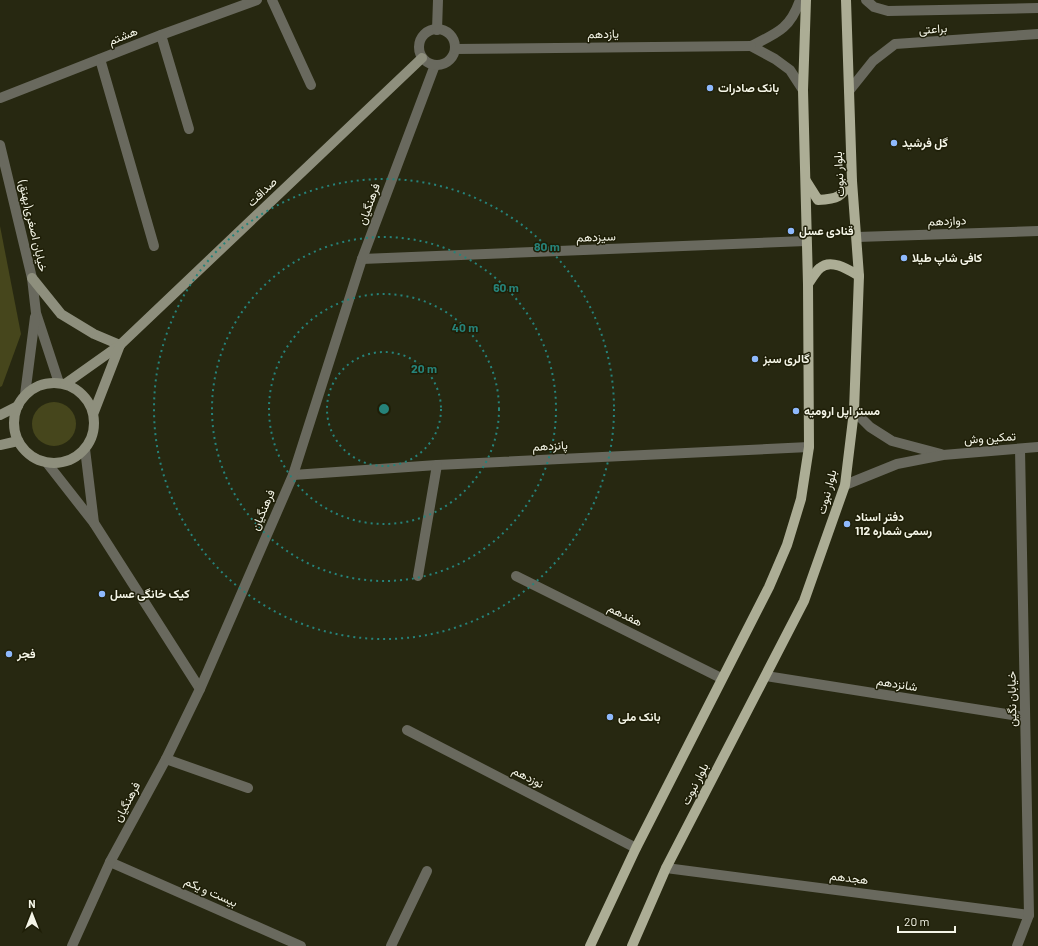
<svg xmlns="http://www.w3.org/2000/svg" width="1038" height="946" font-family="Barlow,Vazirmatn,sans-serif">
  <style>
    .green { fill: #46461c }
    .lines { fill: none; stroke-linecap: round; stroke-linejoin: round }
    .minor { stroke: #69695e; stroke-width: 10 }
    .tertiary { stroke: #69695e; stroke-width: 10 }
    .secondary { stroke: #8e8f7d; stroke-width: 10 }
    .primary { stroke: #acad95; stroke-width: 10 }
    .ring { fill: none; stroke: #26837a; stroke-width: 2; stroke-dasharray: 2 4 }
    .poi-dot { fill: #8eb9fd; stroke: #1e1e07; stroke-width: 1.5 }
    .labels { text-anchor: middle; stroke-width: 3; stroke-linejoin: round; paint-order: stroke }
    .street-label { font-size: 12px; fill: #f4f5e7; stroke: #1e1e07 }
    .poi-label { font-size: 12px; font-weight: bold; fill: #f4f5e7; stroke: #1e1e07; text-anchor: start }
    .centre { fill: #26837a; stroke: #1e1e07; stroke-width: 2 }
    .ring-label { font-size: 12px; text-anchor: middle; font-weight: bold; fill: #26837a; stroke: #1e1e07; stroke-width: 3; stroke-linejoin: round; paint-order: stroke }
  </style>
  <rect width="100%" height="100%" fill="#272811"/>
  <g class="green">
    <path d="M0,226L21,334L2,386L0,387Z"/>
    <circle cx="54" cy="424" r="22"/>
  </g>
  <g class="lines">
    <g class="minor">
      <path d="M272,0L311,85"/>
      <path d="M161,35L189,129"/>
      <path d="M100,59L154,246"/>
      <path d="M0,98L161,35L257,0"/>
      <path d="M0,145L32,278L36,313L59,383"/>
      <path d="M857,237L1038,231"/>
      <path d="M362,259L806,241"/>
      <path d="M25,395L35,317"/>
      <path d="M85,449L94,523"/>
      <path d="M47,463L94,523L200,689"/>
      <path d="M293,475L437,465L809,447"/>
      <path d="M418,576L437,465"/>
      <path d="M516,576L721,678"/>
      <path d="M766,676L1025,717"/>
      <path d="M407,730L636,848"/>
      <path d="M166,759L248,788"/>
      <path d="M110,862L301,946"/>
      <path d="M666,868L1029,915"/>
      <path d="M72,946L110,862L166,759L200,689L293,475L362,259L435,65"/>
      <path d="M391,946L427,871"/>
      <path d="M1017,946L1029,915L1020,449"/>
    </g>
    <g class="tertiary">
      <path d="M800,0C790,29 777,33 751,46L775,59L790,70L803,90"/>
      <path d="M866,0L874,7L888,11L1038,8"/>
      <circle cx="437" cy="47" r="18"/>
      <path d="M437,30L438,0"/>
      <path d="M455,49L751,46"/>
      <path d="M849,91L873,61L895,44L1038,34"/>
      <path d="M854,411L870,427L892,441L941,454"/>
      <path d="M845,485L897,464L943,455L1038,447"/>
    </g>
    <g class="secondary">
      <path d="M32,278L61,314L94,334L120,345"/>
      <circle cx="54" cy="423" r="40"/>
      <path d="M65,384L120,345L422,58"/>
      <path d="M94,412L120,345"/>
      <path d="M0,415L18,406"/>
      <path d="M0,445L18,441"/>
    </g>
    <g class="primary">
      <path d="M806,181L818,200C838,199 841,197 852,181"/>
      <path d="M808,284C812,279 815,272 820,268C831,258 849,270 859,276"/>
      <path d="M590,946L636,848L769,587L787,545L801,499L809,447L808,284L803,90L806,0"/>
      <path d="M632,946L666,868L804,601L845,485L854,411L859,276L852,181L846,0"/>
    </g>
  </g>
  <g class="ring">
    <circle cx="384" cy="409" r="57"/>
    <circle cx="384" cy="409" r="115"/>
    <circle cx="384" cy="409" r="172"/>
    <circle cx="384" cy="409" r="230"/>
  </g>
  <g class="poi-dot">
    <circle cx="710" cy="88" r="4"/>
    <circle cx="894" cy="143" r="4"/>
    <circle cx="791" cy="231" r="4"/>
    <circle cx="904" cy="258" r="4"/>
    <circle cx="755" cy="359" r="4"/>
    <circle cx="796" cy="411" r="4"/>
    <circle cx="847" cy="524" r="4"/>
    <circle cx="102" cy="594" r="4"/>
    <circle cx="9" cy="654" r="4"/>
    <circle cx="610" cy="717" r="4"/>
  </g>
  <g class="labels">
    <g class="street-label">
      <text transform="translate(933 29) rotate(-4)" y="4">براعتی</text>
      <text transform="translate(603 34) rotate(-1)" y="4">یازدهم</text>
      <text transform="translate(123 36) rotate(-22)" y="4">هشتم</text>
      <text transform="translate(839 174) rotate(-93)" y="4">بلوار نبوت</text>
      <text transform="translate(262 192) rotate(-44)" y="4">صداقت</text>
      <text transform="translate(369 204) rotate(-70)" y="4">فرهنگیان</text>
      <text transform="translate(947 221) rotate(-2)" y="4">دوازدهم</text>
      <text transform="translate(33 226) rotate(77)" y="4">خیابان اصغری(بهنق)</text>
      <text transform="translate(596 237) rotate(-2)" y="4">سیزدهم</text>
      <text transform="translate(990 438) rotate(-4)" y="4">تمکین وش</text>
      <text transform="translate(550 446) rotate(-3)" y="4">پانزدهم</text>
      <text transform="translate(827 492) rotate(-75)" y="4">بلوار نبوت</text>
      <text transform="translate(263 510) rotate(-67)" y="4">فرهنگیان</text>
      <text transform="translate(625 615) rotate(26)" y="4">هفدهم</text>
      <text transform="translate(897 684) rotate(9)" y="4">شانزدهم</text>
      <text transform="translate(1012 699) rotate(-91)" y="4">خیابان نگین</text>
      <text transform="translate(528 777) rotate(27)" y="4">نوزدهم</text>
      <text transform="translate(695 784) rotate(-63)" y="4">بلوار نبوت</text>
      <text transform="translate(127 802) rotate(-62)" y="4">فرهنگیان</text>
      <text transform="translate(849 878) rotate(7)" y="4">هجدهم</text>
      <text transform="translate(211 892) rotate(24)" y="4">بیست و یکم</text>
    </g>
    <g class="poi-label">
      <text x="718" y="92">بانک صادرات</text>
      <text x="902" y="147">گل فرشید</text>
      <text x="799" y="235">قنادی عسل</text>
      <text x="912" y="262">کافی شاپ طیلا</text>
      <text x="763" y="363">گالری سبز</text>
      <text x="804" y="415">مستر اپل ارومیه</text>
      <text x="855" y="521">دفتر اسناد<tspan x="855" dy="14">رسمی شماره 112</tspan></text>
      <text x="110" y="598">کیک خانگی عسل</text>
      <text x="17" y="658">فجر</text>
      <text x="618" y="721">بانک ملی</text>
    </g>
  </g>
  <circle cx="384" cy="409" r="6" class="centre"/>
  <g class="ring-label">
    <text x="547" y="251">80 m</text>
    <text x="506" y="292">60 m</text>
    <text x="465" y="332">40 m</text>
    <text x="424" y="373">20 m</text>
  </g>
  <g transform="translate(32 914)" stroke="#1e1e07" stroke-width="3" paint-order="stroke">
  <path d="M0-3L7 15L0 10L-7 15Z" fill="#f4f5e7"/>
  <text y="-6" font-size="11" font-weight="bold" text-anchor="middle" fill="#f4f5e7">N</text>
  </g>
  <path d="M898 926v6h57v-6" fill="none" stroke="#f4f5e7" stroke-width="2"/>
  <text x="904" y="926" font-size="12" fill="#f4f5e7" stroke="#1e1e07" stroke-width="3" paint-order="stroke">20 m</text>
</svg>
